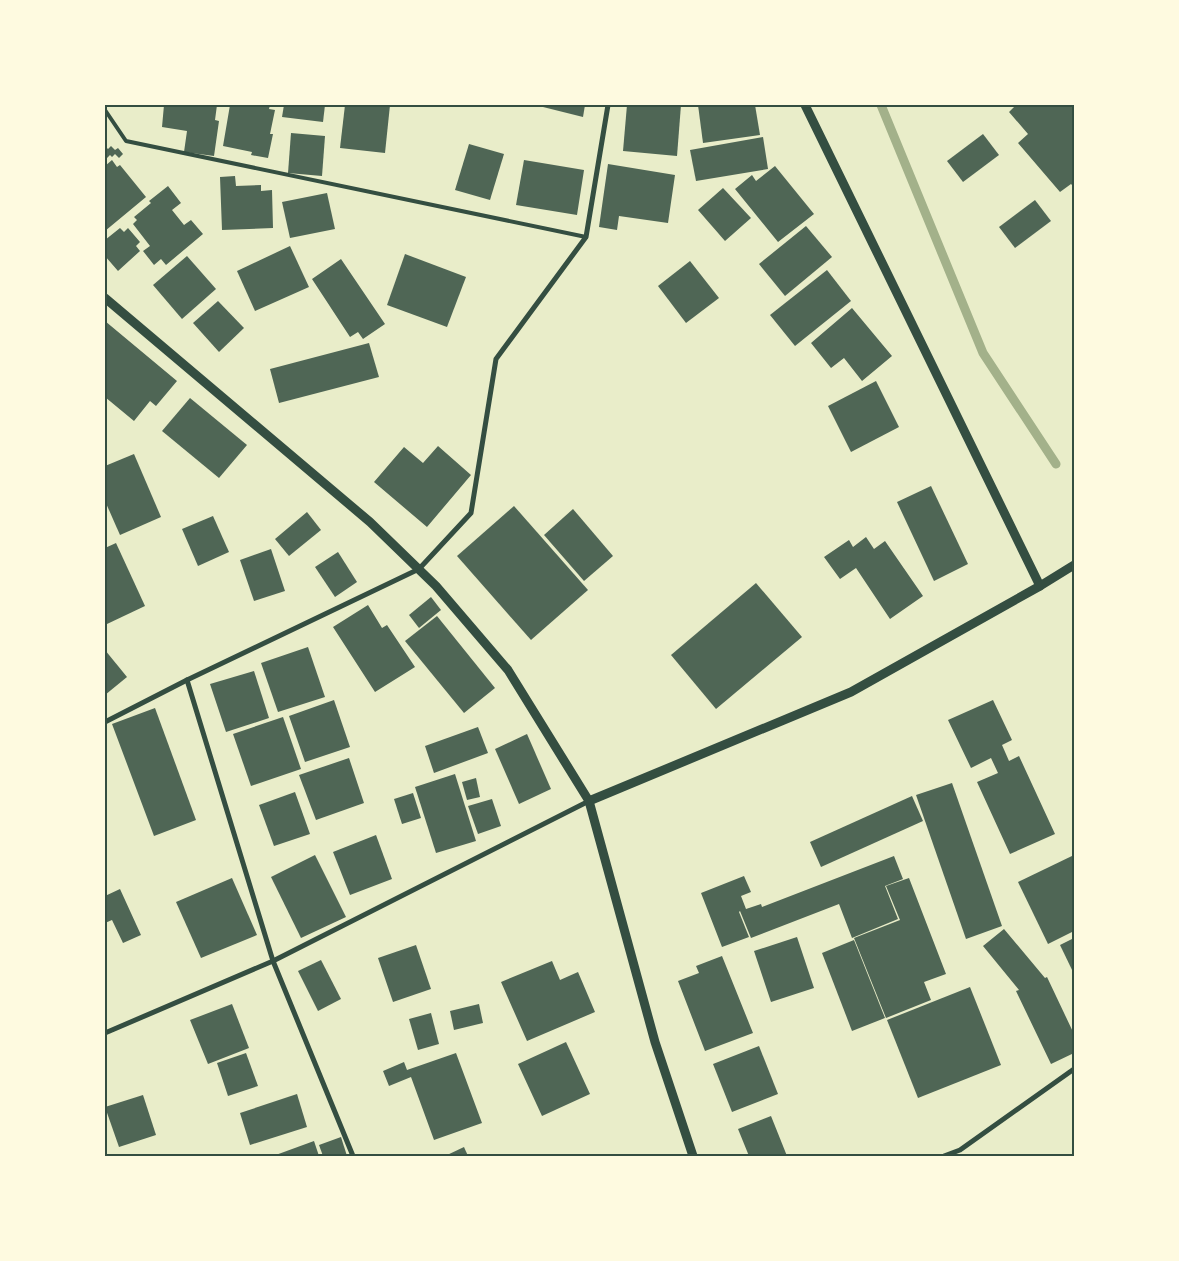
<svg xmlns="http://www.w3.org/2000/svg" width="1179" height="1261" font-family="'DM Sans',sans-serif">
  <style>
    .lines { fill: none; stroke-linecap: round; stroke-linejoin: round }
    .stream { stroke: #a3b18a; stroke-width: 9 }
    .building { fill: #4f6655 }
    .service { stroke: #344e41; stroke-width: 4 }
    .minor { stroke: #344e41; stroke-width: 5 }
    .tertiary { stroke: #344e41; stroke-width: 9 }
    .neatline { fill: none; stroke: #344e41; stroke-width: 2 }
  </style>
  <rect width="100%" height="100%" fill="#e9edc9"/>
  <g class="lines">
    <path class="stream" d="M881,105L983,353L1056,464"/>
  </g>
  <g class="building">
    <path d="M164,105H217L215,120L219,121L214,156L184,152L187,131L162,127Z"/>
    <path d="M230,105H270L269,109L275,110L270,134H273L268,158L251,155L252,152L223,146Z"/>
    <path d="M284,105H325L323,122L282,117Z"/>
    <path d="M345,105H390L385,153L340,148Z"/>
    <path d="M535,105H585L583,117Z"/>
    <path d="M627,105H681L677,156L623,151Z"/>
    <path d="M698,105H755L760,135L703,143Z"/>
    <path d="M1016,105H1074V187L1071,184L1060,192L1018,143L1028,134L1009,112Z"/>
    <path d="M291,133L325,136L322,176L288,173Z"/>
    <path d="M983,134L999,155L963,182L947,161Z"/>
    <path d="M763,137L768,169L696,181L690,150Z"/>
    <path d="M469,144L504,154L490,200L455,190Z"/>
    <path d="M105,146L108,149L111,146L115,150L118,148L123,154L119,158L115,154L112,157L110,155L105,160Z"/>
    <path d="M112,160L117,167L120,165L146,197L105,231V166Z"/>
    <path d="M524,160L584,170L577,215L516,205Z"/>
    <path d="M608,164L675,175L668,223L619,216L617,230L599,227Z"/>
    <path d="M775,166L814,214L778,242L735,189L752,175L756,181Z"/>
    <path d="M235,176L236,186L261,185V191L272,190L273,228L222,230L220,177Z"/>
    <path d="M168,186L181,203L172,210L184,225L191,220L203,234L166,265L161,259L154,265L143,251L150,246L133,224L137,220L134,217L151,203L149,201Z"/>
    <path d="M723,188L751,218L725,241L698,210Z"/>
    <path d="M327,193L335,229L290,238L282,202Z"/>
    <path d="M1035,200L1051,221L1015,248L999,227Z"/>
    <path d="M806,226L832,257L785,296L759,264Z"/>
    <path d="M120,228L124,232L128,228L140,242L136,246L140,251L118,271L105,256V240Z"/>
    <path d="M290,246L309,287L255,311L237,271Z"/>
    <path d="M405,254L466,277L447,327L387,305Z"/>
    <path d="M187,256L216,289L182,319L153,285Z"/>
    <path d="M341,259L385,324L363,339L358,332L350,337L312,279Z"/>
    <path d="M690,261L719,298L686,323L658,286Z"/>
    <path d="M827,270L851,301L795,346L770,315Z"/>
    <path d="M218,301L244,328L219,352L193,323Z"/>
    <path d="M852,308L892,356L862,381L844,358L831,368L811,343Z"/>
    <path d="M105,321L177,381L156,406L150,401L134,421L105,397Z"/>
    <path d="M369,343L379,377L279,403L270,369Z"/>
    <path d="M876,381L899,427L851,452L828,406Z"/>
    <path d="M190,398L247,445L219,478L162,431Z"/>
    <path d="M438,446L471,475L427,527L374,482L404,447L423,463Z"/>
    <path d="M134,454L161,517L120,535L105,501V466Z"/>
    <path d="M931,486L968,564L934,581L897,502Z"/>
    <path d="M514,506L588,590L531,640L457,556Z"/>
    <path d="M573,509L613,556L584,581L544,535Z"/>
    <path d="M307,512L321,530L289,556L275,539Z"/>
    <path d="M213,516L229,552L198,566L182,529Z"/>
    <path d="M866,537L874,549L885,541L923,596L890,619L856,568L840,579L824,557L849,540L853,547Z"/>
    <path d="M116,543L145,606L107,624L105,620V548Z"/>
    <path d="M271,549L285,591L254,601L240,560Z"/>
    <path d="M338,552L357,582L335,597L315,567Z"/>
    <path d="M756,583L802,637L716,709L671,655Z"/>
    <path d="M431,597L441,610L419,628L409,615Z"/>
    <path d="M368,605L382,628L387,625L415,667L375,692L333,627Z"/>
    <path d="M437,616L495,688L464,713L405,641Z"/>
    <path d="M308,647L325,697L278,712L261,663Z"/>
    <path d="M105,650L127,677L105,695Z"/>
    <path d="M254,671L269,718L226,732L210,684Z"/>
    <path d="M334,700L350,747L305,762L289,716Z"/>
    <path d="M993,700L1012,740L1002,745L1009,761L1019,756L1055,834L1010,854L977,782L998,773L991,758L971,768L948,720Z"/>
    <path d="M155,708L196,820L154,836L112,724Z"/>
    <path d="M283,717L301,769L251,786L233,734Z"/>
    <path d="M478,727L488,753L434,773L425,746Z"/>
    <path d="M527,734L551,789L519,804L495,749Z"/>
    <path d="M349,758L364,803L316,820L299,775Z"/>
    <path d="M455,774L476,841L436,853L415,787Z"/>
    <path d="M476,778L480,797L467,800L462,782Z"/>
    <path d="M952,783L1002,926L966,939L916,795Z"/>
    <path d="M295,792L310,834L274,846L259,805Z"/>
    <path d="M413,793L421,818L402,824L394,799Z"/>
    <path d="M912,796L923,821L821,867L810,842Z"/>
    <path d="M492,799L501,826L478,834L468,806Z"/>
    <path d="M376,835L392,879L350,895L333,852Z"/>
    <path d="M315,855L346,917L301,938L271,877Z"/>
    <path d="M1074,855V931L1048,944L1018,882Z"/>
    <path d="M894,856L903,879L885,886L898,919L852,938L839,904L751,938L740,911L739,912L749,937L722,947L701,893L744,876L751,892L741,896L746,909L761,904L762,907Z"/>
    <path d="M232,878L257,935L201,958L176,902Z"/>
    <path d="M909,878L946,974L924,982L931,1000L886,1018L854,938L900,920L886,886Z"/>
    <path d="M120,889L141,935L123,943L112,920L105,923V896Z"/>
    <path d="M1004,929L1045,978L1047,977L1074,1034V1053L1051,1064L1016,991L1019,990L983,946Z"/>
    <path d="M797,937L814,988L771,1002L754,951Z"/>
    <path d="M1074,938V974L1060,945Z"/>
    <path d="M854,940L885,1018L852,1031L822,953Z"/>
    <path d="M416,945L431,989L393,1002L378,958Z"/>
    <path d="M722,956L753,1033L705,1051L678,981L699,973L696,966Z"/>
    <path d="M321,960L341,999L318,1011L298,971Z"/>
    <path d="M552,961L560,980L578,972L595,1012L527,1041L501,982Z"/>
    <path d="M970,987L1001,1065L918,1098L887,1020Z"/>
    <path d="M232,1004L249,1048L208,1064L190,1020Z"/>
    <path d="M479,1004L483,1023L454,1030L450,1011Z"/>
    <path d="M431,1013L439,1044L418,1050L409,1019Z"/>
    <path d="M566,1042L590,1094L542,1116L518,1064Z"/>
    <path d="M759,1046L778,1094L732,1112L713,1064Z"/>
    <path d="M246,1053L258,1086L228,1096L217,1063Z"/>
    <path d="M456,1053L482,1123L434,1140L411,1077L389,1086L383,1071L404,1062L407,1070Z"/>
    <path d="M297,1094L307,1127L250,1145L240,1113Z"/>
    <path d="M143,1095L156,1135L119,1147L105,1107Z"/>
    <path d="M771,1116L787,1156H749L738,1129Z"/>
    <path d="M341,1137L347,1156H323L319,1145Z"/>
    <path d="M314,1141L319,1156H273Z"/>
    <path d="M464,1147L468,1156H445Z"/>
  </g>
  <g class="lines">
    <path class="service" d="M105,110L126,141L586,237"/>
    <g class="minor">
      <path d="M187,680L273,961L353,1156"/>
      <path d="M105,722L187,680L419,569L471,513L496,359L586,237L608,105"/>
      <path d="M105,1033L273,961L589,801"/>
      <path d="M944,1156L960,1150L1074,1069"/>
    </g>
    <g class="tertiary">
      <path d="M805,105L1040,586"/>
      <path d="M105,298L370,522L436,586L508,670L589,801L655,1042L693,1156"/>
      <path d="M589,801L851,692L1040,586L1074,565"/>
    </g>
  </g>
  <rect width="1179" height="1261" fill="none" stroke="#fefae0" stroke-width="212"/>
  <rect x="106" y="106" width="967" height="1049" class="neatline"/>
</svg>
